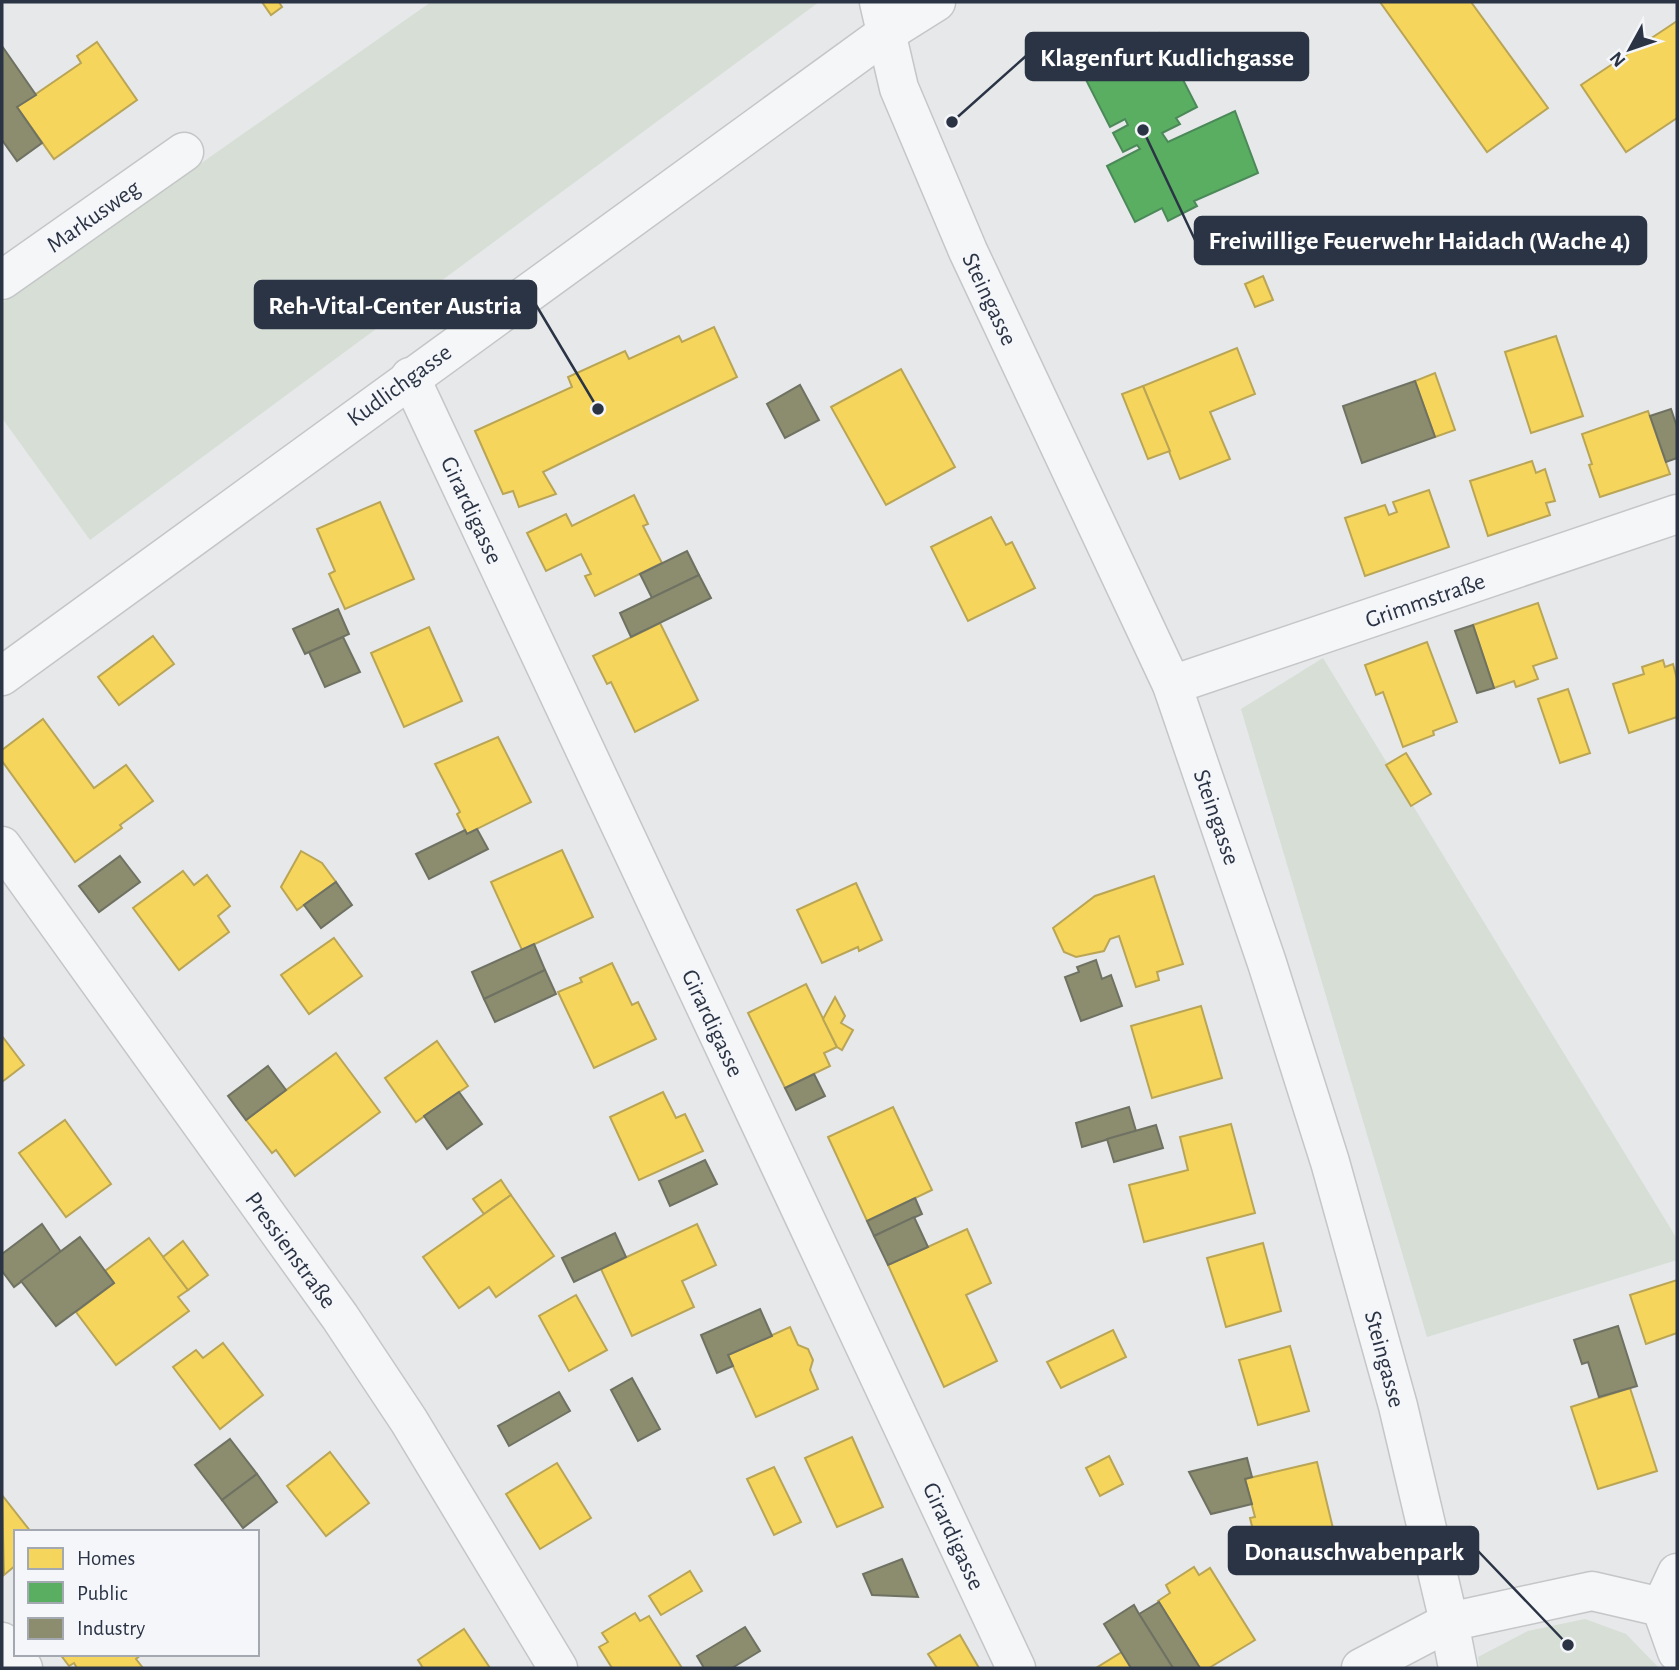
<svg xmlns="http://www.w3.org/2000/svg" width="1679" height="1670" font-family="'Alegreya Sans',sans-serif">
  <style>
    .green { fill: #d6ded6 }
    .homes { fill: #f6d55c; stroke: #b9a555; stroke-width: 2 }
    .public { fill: #5aae61; stroke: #4c8959; stroke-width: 2 }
    .industry { fill: #8c8c6e; stroke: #6f7262; stroke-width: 2 }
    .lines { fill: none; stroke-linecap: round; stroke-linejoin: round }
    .minor-casing { stroke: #c4c6c8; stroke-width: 41 }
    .minor { stroke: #f5f6f7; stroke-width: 38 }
    .labels { text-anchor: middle; stroke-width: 7; stroke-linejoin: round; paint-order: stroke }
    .street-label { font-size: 24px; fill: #2b3445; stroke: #f4f6f9 }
    .leader { fill: none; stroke: #2b3445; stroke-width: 2.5 }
    .callout-dot { fill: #2b3445; stroke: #f4f6f9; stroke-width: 2.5 }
    .callout { fill: #2b3445; stroke: #2b3445; stroke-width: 2.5 }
    .callout-label { font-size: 26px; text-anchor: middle; font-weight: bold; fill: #fff }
  </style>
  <rect width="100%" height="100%" fill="#e6e8ea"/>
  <g class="green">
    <path d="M431,2H819L90,540L2,418V303Z"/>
    <path d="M1323,658L1677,1239V1260L1427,1337L1241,709Z"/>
    <path d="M1585,1619L1626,1634L1659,1668H1480L1478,1657L1528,1631Z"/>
  </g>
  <g class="homes">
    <path d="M262,2H279L282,7L271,15Z"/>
    <path d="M1380,2H1471L1548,108L1487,152Z"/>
    <path d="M1677,21V118L1626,152L1581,85Z"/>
    <path d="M97,42L137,100L54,159L17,107L81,63L77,56Z"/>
    <path d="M1263,276L1273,300L1255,307L1245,284Z"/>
    <path d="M714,327L737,377L543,472L556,494L519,507L513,491L503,494L475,431L572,387L568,377L625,351L629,359L679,336L682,342Z"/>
    <path d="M1556,336L1583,416L1531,433L1505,352Z"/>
    <path d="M1237,348L1255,394L1210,412L1230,459L1180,479L1143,386Z"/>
    <path d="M901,369L955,467L886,505L831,407Z"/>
    <path d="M1435,373L1455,430L1435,437L1415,381Z"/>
    <path d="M1143,386L1170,451L1148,459L1122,394Z"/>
    <path d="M1648,411L1670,474L1600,497L1589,465L1592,464L1582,434Z"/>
    <path d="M1532,461L1536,473L1545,469L1555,501L1546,503L1550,515L1488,536L1470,481Z"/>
    <path d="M1429,490L1449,547L1365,576L1345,518L1385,505L1389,515L1397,512L1393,502Z"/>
    <path d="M634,495L648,524L643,526L662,563L595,596L585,576L591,574L581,554L546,571L527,533L566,514L572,526Z"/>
    <path d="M380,502L414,579L345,609L329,574L335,571L317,529Z"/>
    <path d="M991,517L1006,545L1012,542L1035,588L968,621L931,547Z"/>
    <path d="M1538,603L1557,658L1533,666L1538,679L1516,687L1514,681L1494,688L1473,625Z"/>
    <path d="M660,623L698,700L635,732L611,682L607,684L593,656Z"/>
    <path d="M429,627L462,701L404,727L371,653Z"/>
    <path d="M153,636L174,664L119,705L98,677Z"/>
    <path d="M1427,642L1457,722L1433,731L1434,735L1403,747L1383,692L1376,695L1365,665Z"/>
    <path d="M1663,660L1665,667L1673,664L1677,679V717L1629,733L1613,684L1644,674L1642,667Z"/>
    <path d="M1568,689L1590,753L1560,763L1538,699Z"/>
    <path d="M43,719L94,788L126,765L153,801L120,825L122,828L75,862L2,761V750Z"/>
    <path d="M498,737L531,802L467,834L457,814L460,812L435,764Z"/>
    <path d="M1406,753L1431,794L1411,806L1386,765Z"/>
    <path d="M562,850L593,917L522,950L491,882Z"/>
    <path d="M301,851L322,863L336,882L297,910L281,887Z"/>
    <path d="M183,871L194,885L207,875L230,906L218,916L229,932L179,970L133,908Z"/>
    <path d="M1154,876L1183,964L1157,972L1159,980L1136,987L1119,936L1110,939L1104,951L1076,957L1064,952L1053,928L1095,896Z"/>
    <path d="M856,883L882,940L859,951L858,947L822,963L797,910Z"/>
    <path d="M334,938L362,976L309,1014L281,975Z"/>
    <path d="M612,963L632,1005L638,1002L656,1039L594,1068L558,992L582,982L580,978Z"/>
    <path d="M806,984L837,1047L824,1053L830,1066L785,1088L748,1013Z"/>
    <path d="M835,997L845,1016L841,1023L853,1030L842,1050L837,1047L823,1019Z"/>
    <path d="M1201,1006L1222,1078L1152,1098L1131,1026Z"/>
    <path d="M2,1036L24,1065L2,1082Z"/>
    <path d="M437,1041L468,1086L416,1122L385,1078Z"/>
    <path d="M336,1053L380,1112L295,1176L276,1150L272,1153L246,1120Z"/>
    <path d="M663,1092L676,1118L685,1114L703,1151L639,1180L610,1117Z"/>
    <path d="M893,1107L932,1190L867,1221L828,1137Z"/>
    <path d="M65,1120L111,1184L66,1217L19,1153Z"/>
    <path d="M1231,1124L1255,1213L1144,1242L1129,1185L1188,1170L1180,1137Z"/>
    <path d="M501,1180L511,1195L484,1214L473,1199Z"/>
    <path d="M511,1195L554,1256L496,1297L489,1287L459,1308L423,1257Z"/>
    <path d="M697,1224L716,1265L682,1281L694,1307L632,1336L601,1269Z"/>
    <path d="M967,1229L991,1283L966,1295L997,1361L944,1387L888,1265Z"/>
    <path d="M149,1238L188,1290L178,1297L189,1311L116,1365L76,1312L114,1283L105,1271Z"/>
    <path d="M183,1241L208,1275L188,1290L163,1257Z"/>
    <path d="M1263,1243L1281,1311L1226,1327L1207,1258Z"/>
    <path d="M1677,1280V1333L1646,1344L1630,1295Z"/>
    <path d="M576,1295L607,1350L569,1371L539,1316Z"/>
    <path d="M790,1327L798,1345L808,1349L813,1360L810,1370L818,1389L756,1417L728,1355Z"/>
    <path d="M1113,1330L1126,1357L1061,1388L1047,1362Z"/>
    <path d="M223,1343L263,1395L220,1429L173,1367L196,1350L203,1358Z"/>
    <path d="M1290,1346L1309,1411L1258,1425L1239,1360Z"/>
    <path d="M1630,1388L1657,1471L1598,1489L1571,1407Z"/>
    <path d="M852,1437L883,1507L837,1527L805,1458Z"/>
    <path d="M330,1452L369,1503L326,1536L287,1486Z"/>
    <path d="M1109,1456L1123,1484L1100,1496L1086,1468Z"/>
    <path d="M1317,1462L1338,1549L1268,1565L1264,1553L1259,1555L1250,1518L1255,1517L1245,1479Z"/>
    <path d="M557,1463L591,1518L540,1549L506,1494Z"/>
    <path d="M774,1467L801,1522L774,1535L747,1479Z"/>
    <path d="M2,1495L31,1532H16V1565L4,1575Z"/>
    <path d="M1194,1567L1199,1575L1210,1568L1255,1640L1209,1668H1200L1158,1601L1170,1593L1166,1585Z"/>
    <path d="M690,1571L702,1591L661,1615L649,1596Z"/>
    <path d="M635,1613L640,1621L649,1616L682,1668H612L599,1647L608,1642L602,1633Z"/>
    <path d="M464,1629L490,1668H423L418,1660Z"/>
    <path d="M960,1635L979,1668H937L928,1654Z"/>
    <path d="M1122,1652L1131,1668H1096Z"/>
    <path d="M60,1654H142L136,1659L143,1668H77L74,1663L69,1666Z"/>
  </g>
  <path class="public" d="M1159,33L1197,107L1176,118L1180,124L1162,133L1168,142L1235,111L1258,173L1194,201L1197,206L1168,221L1162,208L1135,222L1107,166L1140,149L1137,145L1123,152L1113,133L1128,125L1125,119L1110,127L1082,72L1106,60L1099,48L1122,36L1129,48Z"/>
  <g class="industry">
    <path d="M2,46L36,95L17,107L42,143L17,161L2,140Z"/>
    <path d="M1415,381L1435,437L1362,463L1343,406Z"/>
    <path d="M800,385L819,420L785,438L767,404Z"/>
    <path d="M1671,409L1677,427V458L1666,462L1650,416Z"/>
    <path d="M687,551L699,575L652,598L640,574Z"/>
    <path d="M699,575L711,598L631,637L620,613Z"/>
    <path d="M338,609L349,634L305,654L293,629Z"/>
    <path d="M1473,625L1494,688L1477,693L1455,631Z"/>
    <path d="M343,637L360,672L325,687L309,652Z"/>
    <path d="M477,829L488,849L429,879L416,854L465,830L467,834Z"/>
    <path d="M120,856L140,882L99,912L79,886Z"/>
    <path d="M336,882L352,905L321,928L304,905Z"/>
    <path d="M534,944L545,970L484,999L472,972Z"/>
    <path d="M1096,960L1102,979L1111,975L1122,1006L1081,1021L1065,977L1079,972L1077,967Z"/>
    <path d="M545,970L556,994L495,1022L484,999Z"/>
    <path d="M268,1066L286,1090L246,1120L228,1096Z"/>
    <path d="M814,1074L825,1096L796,1110L785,1088Z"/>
    <path d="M459,1092L482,1124L447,1149L424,1116Z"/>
    <path d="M1129,1107L1136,1131L1082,1147L1076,1123Z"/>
    <path d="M1156,1125L1163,1148L1114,1162L1107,1139Z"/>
    <path d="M705,1160L717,1184L670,1206L659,1181Z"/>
    <path d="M915,1198L922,1214L874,1236L867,1221Z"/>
    <path d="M914,1217L928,1247L888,1265L874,1236Z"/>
    <path d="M42,1224L61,1252L14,1287L2,1271V1254Z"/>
    <path d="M615,1233L626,1257L574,1282L562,1258Z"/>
    <path d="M80,1237L114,1283L56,1326L21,1281Z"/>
    <path d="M760,1309L772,1336L728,1355L733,1366L717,1373L701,1335Z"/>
    <path d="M1618,1326L1637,1386L1599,1397L1588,1362L1582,1364L1574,1340Z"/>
    <path d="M632,1378L660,1429L638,1441L611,1390Z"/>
    <path d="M559,1392L570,1411L509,1446L498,1426Z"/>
    <path d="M230,1439L257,1474L222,1500L195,1465Z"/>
    <path d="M1247,1458L1252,1477L1245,1479L1252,1504L1211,1514L1189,1472Z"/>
    <path d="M257,1474L277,1502L243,1528L222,1500Z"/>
    <path d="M902,1559L918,1597L872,1595L863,1574Z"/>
    <path d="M1159,1602L1200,1668H1173L1139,1614Z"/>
    <path d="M1134,1605L1139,1614L1173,1668H1131L1104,1624Z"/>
    <path d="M745,1627L760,1651L732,1668H704L697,1656Z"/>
  </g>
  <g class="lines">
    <g class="minor-casing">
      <g id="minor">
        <path d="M879,2L899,88L968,251L1172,685L1267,963L1330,1162L1398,1406L1449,1622L1458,1668"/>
        <path d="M2,280L184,152"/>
        <path d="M410,377L1016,1668"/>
        <path d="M2,676L885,34L936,2"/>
        <path d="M1172,685L1677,514"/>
        <path d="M2,846L340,1317L409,1421L558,1668"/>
        <path d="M1661,1607L1677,1573"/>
        <path d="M2,1642L23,1668"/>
        <path d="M1361,1668L1449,1622L1592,1591L1661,1607L1677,1652"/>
      </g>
    </g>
    <use href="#minor" class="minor"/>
  </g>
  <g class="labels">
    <g class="street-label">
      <text transform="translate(93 216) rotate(-35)" y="8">Markusweg</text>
      <text transform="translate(990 299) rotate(65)" y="8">Steingasse</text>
      <text transform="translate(399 385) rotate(-36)" y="8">Kudlichgasse</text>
      <text transform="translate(472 510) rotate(65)" y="8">Girardigasse</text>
      <text transform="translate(1425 600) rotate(-19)" y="8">Grimmstraße</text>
      <text transform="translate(1217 817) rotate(71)" y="8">Steingasse</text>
      <text transform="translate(713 1023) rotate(65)" y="8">Girardigasse</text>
      <text transform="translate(291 1250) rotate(54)" y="8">Pressienstraße</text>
      <text transform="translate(1385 1359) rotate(75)" y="8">Steingasse</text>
      <text transform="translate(954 1536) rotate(65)" y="8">Girardigasse</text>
    </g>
  </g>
  <path class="leader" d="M952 122L1026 56M1143 130L1195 240M598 409L536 305M1568 1645L1478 1551"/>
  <g class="callout-dot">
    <circle cx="952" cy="122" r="7"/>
    <circle cx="1143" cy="130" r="7"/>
    <circle cx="598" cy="409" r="7"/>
    <circle cx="1568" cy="1645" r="7"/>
  </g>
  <g class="callout">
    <rect x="1026" y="33" width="282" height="47" rx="7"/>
    <rect x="1195" y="217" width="451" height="47" rx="7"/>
    <rect x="255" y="281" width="281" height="47" rx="7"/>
    <rect x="1229" y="1527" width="249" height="47" rx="7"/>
  </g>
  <g class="callout-label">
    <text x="1167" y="66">Klagenfurt Kudlichgasse</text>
    <text x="1420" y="249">Freiwillige Feuerwehr Haidach (Wache 4)</text>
    <text x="395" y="314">Reh-Vital-Center Austria</text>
    <text x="1354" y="1560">Donauschwabenpark</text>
  </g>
  <rect width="1679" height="1670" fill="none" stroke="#2b3445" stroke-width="7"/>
  <rect x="14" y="1530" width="245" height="126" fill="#f4f6f9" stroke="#a4a8b1" stroke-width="2"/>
  <rect x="28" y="1548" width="35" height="21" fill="#f6d55c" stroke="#a4a8b1" stroke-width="2"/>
  <text x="77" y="1565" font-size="21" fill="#2b3445">Homes</text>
  <rect x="28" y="1582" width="35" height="21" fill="#5aae61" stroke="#a4a8b1" stroke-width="2"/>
  <text x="77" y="1600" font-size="21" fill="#2b3445">Public</text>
  <rect x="28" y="1618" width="35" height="21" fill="#8c8c6e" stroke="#a4a8b1" stroke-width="2"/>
  <text x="77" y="1635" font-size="21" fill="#2b3445">Industry</text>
  <g transform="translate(1630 49) rotate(230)" stroke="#f4f6f9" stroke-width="5" paint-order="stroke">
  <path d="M0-5L12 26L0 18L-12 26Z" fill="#2b3445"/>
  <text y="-10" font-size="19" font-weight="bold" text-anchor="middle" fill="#2b3445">N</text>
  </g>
</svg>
